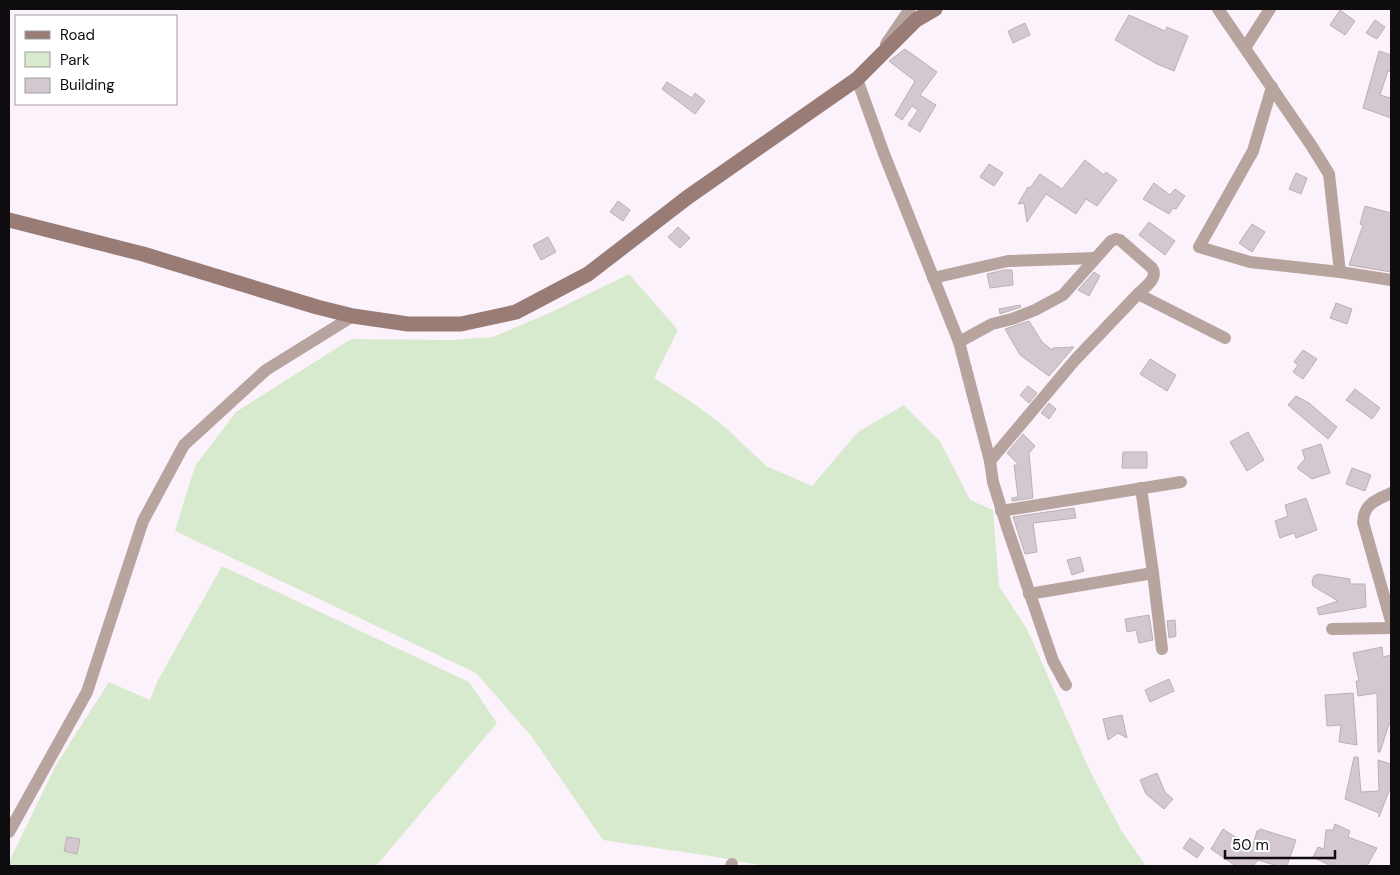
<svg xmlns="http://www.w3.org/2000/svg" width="1400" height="875" font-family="'DM Sans',sans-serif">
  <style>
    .green { fill: #d7eacd }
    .building { fill: #d3c8cf; stroke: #bbb0b7 }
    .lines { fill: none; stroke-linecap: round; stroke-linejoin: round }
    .street { stroke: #b8a49e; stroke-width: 12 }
    .secondary { stroke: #987c75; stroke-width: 15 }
  </style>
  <rect width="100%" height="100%" fill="#fcf2fc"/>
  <g class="green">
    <path d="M629,274L678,330L654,378L696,405L725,427L766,466L812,486L858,432L904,405L940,441L970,500L993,510L999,586L1027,629L1089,769L1121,830L1146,866H766L710,856L603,840L532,737L476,673L175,531L195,466L236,412L351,339L453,340L493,337L554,311Z"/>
    <path d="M222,566L469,682L497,723L376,866H9V862L56,765L109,682L150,700L157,682Z"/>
  </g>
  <g class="building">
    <path d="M1340,10L1355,21L1345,35L1330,25Z"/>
    <path d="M1129,15L1165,31L1167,27L1188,36L1174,71L1157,64L1115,40Z"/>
    <path d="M1375,20L1385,27L1377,39L1366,33Z"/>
    <path d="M1025,23L1030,35L1013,43L1008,31Z"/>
    <path d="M905,49L937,72L920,95L936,105L920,132L908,125L918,110L912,106L902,120L895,115L915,81L889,61Z"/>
    <path d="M1379,51L1391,55V72L1388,71L1380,95L1391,98V118L1363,108Z"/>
    <path d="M667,82L692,98L695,93L705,101L695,114L662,89Z"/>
    <path d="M1085,160L1104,175L1106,172L1117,180L1097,206L1086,199L1076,214L1046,194L1027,222L1024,203L1018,204L1028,187L1030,188L1040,174L1062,189Z"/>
    <path d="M989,164L1003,173L994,186L980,177Z"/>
    <path d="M1296,173L1307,178L1301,194L1289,189Z"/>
    <path d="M1154,183L1170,195L1175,189L1185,196L1176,209L1173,208L1169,214L1143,199Z"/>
    <path d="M618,201L630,210L623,221L610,212Z"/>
    <path d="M1365,206L1391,213V272L1349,265L1363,225L1360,224Z"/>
    <path d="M1149,222L1175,241L1165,255L1139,235Z"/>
    <path d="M1252,224L1265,232L1252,252L1239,243Z"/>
    <path d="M678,227L690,238L680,248L668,237Z"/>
    <path d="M548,237L556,252L541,260L533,245Z"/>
    <path d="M1004,270H1012L1013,285L990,288L987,274Z"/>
    <path d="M1094,272L1100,276L1089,296L1078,290Z"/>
    <path d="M1336,303L1352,309L1347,324L1330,318Z"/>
    <path d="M1020,305L1021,307L1000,314L999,309Z"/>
    <path d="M1029,321L1042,342L1052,350L1053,348L1074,347L1049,376L1020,355L1005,329Z"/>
    <path d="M1303,350L1317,359L1303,379L1293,372L1298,365L1294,362Z"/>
    <path d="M1150,359L1176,375L1167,391L1140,374Z"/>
    <path d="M1028,386L1037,393L1029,403L1020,395Z"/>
    <path d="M1355,389L1380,408L1372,419L1346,400Z"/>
    <path d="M1296,396L1309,403L1337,427L1328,439L1288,405Z"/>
    <path d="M1049,403L1056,409L1049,419L1041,413Z"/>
    <path d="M1248,432L1264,460L1247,471L1230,442Z"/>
    <path d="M1023,434L1035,446L1029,453L1033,498L1012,501V498L1018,497L1014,465H1019L1007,453Z"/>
    <path d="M1321,444L1330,473L1312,479L1297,468L1305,459L1302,450Z"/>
    <path d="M1123,452H1147V468H1122Z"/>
    <path d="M1352,468L1371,475L1365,491L1346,484Z"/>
    <path d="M1306,498L1317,530L1296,538L1294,533L1280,538L1275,521L1288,516L1285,505Z"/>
    <path d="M1074,508L1076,518L1033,523L1037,552L1025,554L1013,517Z"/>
    <path d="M1080,557L1084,571L1072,575L1067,560Z"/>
    <path d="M1318,574L1350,579V584H1365L1366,607L1319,615L1317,608L1338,601L1313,586L1312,581L1314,576Z"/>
    <path d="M1149,615L1153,640L1139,643L1136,630L1127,632L1125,619Z"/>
    <path d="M1175,620L1176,636L1169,638L1167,621Z"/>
    <path d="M1382,647L1383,657L1391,655V724H1389L1380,752H1378L1377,693L1358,696L1356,681H1359L1353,653Z"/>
    <path d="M1169,679L1174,691L1150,702L1145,690Z"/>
    <path d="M1353,693L1357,745L1339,742L1341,725L1327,726L1325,695Z"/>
    <path d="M1122,715L1127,738L1118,733L1108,740L1103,719Z"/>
    <path d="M1354,757H1358L1361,792L1379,791L1378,760L1391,764V786L1379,817V813L1345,799Z"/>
    <path d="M1157,773L1165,792L1173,799L1164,809L1146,794L1140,780Z"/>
    <path d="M1335,824L1350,831L1348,837L1377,848L1367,866H1331L1313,857L1318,847L1324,849L1326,830H1333Z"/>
    <path d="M1223,829L1252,848L1257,831H1259L1260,829L1296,840L1287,866H1278L1258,860L1253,866H1236L1211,849Z"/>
    <path d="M67,837L80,839L77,854L64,851Z"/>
    <path d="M1190,838L1204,848L1197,858L1183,848Z"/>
  </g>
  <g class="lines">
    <g class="street">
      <path d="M1218,9L1311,145L1329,174L1340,272"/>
      <path d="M886,44L910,9"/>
      <path d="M1245,48L1270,9"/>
      <path d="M857,79L884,154L959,342L990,461L993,482L1007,527L1053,661L1066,685"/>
      <path d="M1272,87L1253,151L1199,247L1250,262L1340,272L1391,280"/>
      <path d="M933,278L1008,261L1095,258"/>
      <path d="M959,342L992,324L1012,319L1035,310L1063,295L1111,241L1116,239L1120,240L1152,268C1159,278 1145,287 1138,294"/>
      <path d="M990,461L1075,360L1138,294L1225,338"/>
      <path d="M1141,488L1153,573L1162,649"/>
      <path d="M1391,493C1377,500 1364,503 1363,522L1391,621"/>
      <path d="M1001,511L1181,482"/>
      <path d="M1029,594L1153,573"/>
      <path d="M1332,629L1391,628"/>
      <path d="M9,832L87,692L143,521L184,445L266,370L353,316"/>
      <path d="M731,866L732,864"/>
    </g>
    <path class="secondary" d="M9,220L143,254L317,307L353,316L408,324H461L516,312L588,274L688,197L857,79L916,20L935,9"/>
  </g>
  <rect width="1400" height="875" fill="none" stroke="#0f0c0f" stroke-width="20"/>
  <rect x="15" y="15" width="162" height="90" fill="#ffffff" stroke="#9f9e9f"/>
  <rect x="25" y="31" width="25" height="8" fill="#987c75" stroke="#9f9e9f"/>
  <text x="60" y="40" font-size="15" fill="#0f0c0f">Road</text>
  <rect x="25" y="52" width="25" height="15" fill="#d7eacd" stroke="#9f9e9f"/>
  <text x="60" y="65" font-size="15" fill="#0f0c0f">Park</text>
  <rect x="25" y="78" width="25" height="15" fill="#d3c8cf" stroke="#9f9e9f"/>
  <text x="60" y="90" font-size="15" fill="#0f0c0f">Building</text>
  <path d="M1225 850v8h110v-8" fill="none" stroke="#0f0c0f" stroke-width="2.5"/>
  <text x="1232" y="850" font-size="15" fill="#0f0c0f" stroke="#ffffff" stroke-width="4" paint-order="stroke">50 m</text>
</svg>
